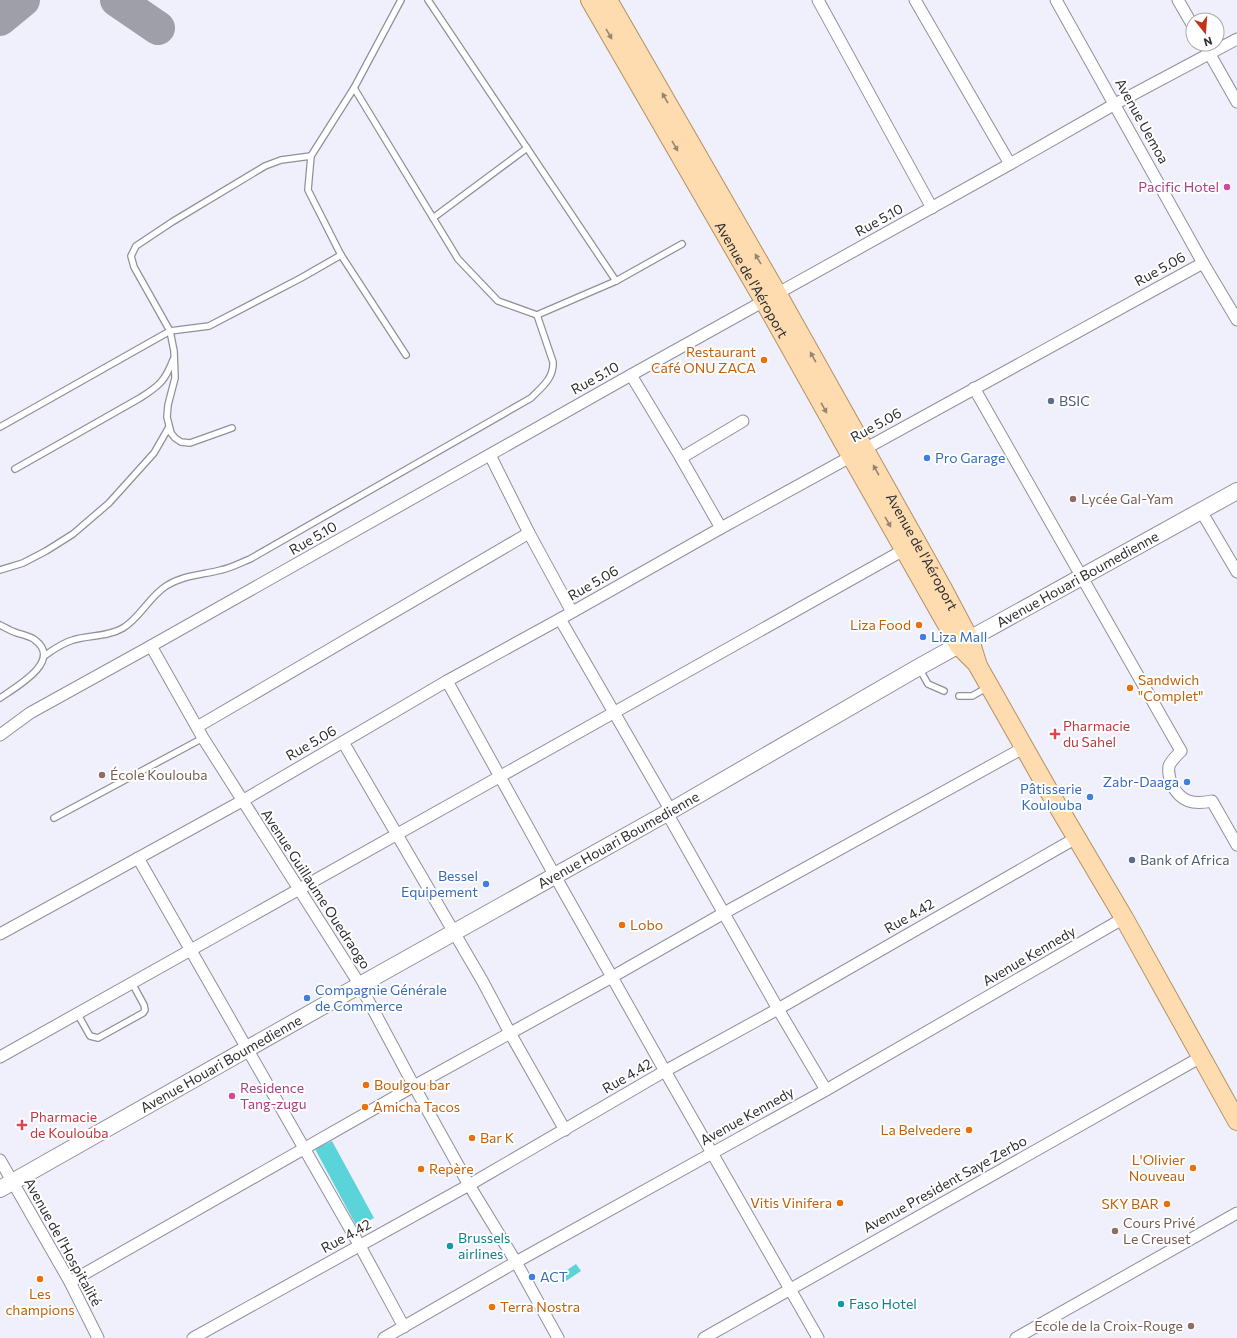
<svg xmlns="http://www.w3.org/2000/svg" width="1237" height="1338" font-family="Commissioner,sans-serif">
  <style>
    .water { fill: #5ad4d9 }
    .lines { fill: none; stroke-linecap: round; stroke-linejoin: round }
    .taxiway { stroke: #9e9fa8; stroke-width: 34 }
    .service-casing { stroke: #90909b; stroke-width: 8 }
    .minor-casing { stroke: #90909b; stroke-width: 13 }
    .secondary-casing { stroke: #90909b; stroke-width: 18 }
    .primary-casing { stroke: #b49061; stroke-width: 20 }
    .service { stroke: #fff; stroke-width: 5.5 }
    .minor { stroke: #fff; stroke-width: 11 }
    .secondary { stroke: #fff; stroke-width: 16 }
    .primary { stroke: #fedcb0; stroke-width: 18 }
    .oneway { fill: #968571 }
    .hotel-dot { fill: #d1479c; stroke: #fff; stroke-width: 1.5 }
    .food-dot { fill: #e8710a; stroke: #fff; stroke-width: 1.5 }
    .service-dot { fill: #5c6f8a; stroke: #fff; stroke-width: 1.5 }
    .shop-dot { fill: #3f7fe0; stroke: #fff; stroke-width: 1.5 }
    .education-dot { fill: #8d6e63; stroke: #fff; stroke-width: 1.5 }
    .health-dot { fill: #e0444e; stroke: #fff; stroke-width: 1.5 }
    .culture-dot { fill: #0f9aa8; stroke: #fff; stroke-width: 1.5 }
    .labels { text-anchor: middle; stroke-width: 4; stroke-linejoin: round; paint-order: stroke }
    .street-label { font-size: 14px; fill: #2d2e32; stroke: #fff }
    .hotel-label { font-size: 14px; fill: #b23c85; stroke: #fff; text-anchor: end }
    .food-label { font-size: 14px; fill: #c56008; stroke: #fff; text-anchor: start }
    .service-label { font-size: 14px; fill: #4e5e75; stroke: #fff; text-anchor: start }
    .shop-label { font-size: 14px; fill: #366cbe; stroke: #fff; text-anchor: start }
    .education-label { font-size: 14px; fill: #785e54; stroke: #fff; text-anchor: start }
    .health-label { font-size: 14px; fill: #be3a42; stroke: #fff; text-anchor: start }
    .culture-label { font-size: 14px; fill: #0d838f; stroke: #fff; text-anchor: start }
  </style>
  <rect width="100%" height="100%" fill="#eff0fc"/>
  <g class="water">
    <path d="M332,1141L374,1218L357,1227L315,1149Z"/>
    <path d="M576,1264L581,1271L566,1281L561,1274Z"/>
  </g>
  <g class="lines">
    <g class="taxiway">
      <path d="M117,0L158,28"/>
      <path d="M0,19L23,0"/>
    </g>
    <g class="service-casing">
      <g id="service">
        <path d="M428,0L616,281"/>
        <path d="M354,88L458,259L498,301L537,315L616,281L682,244"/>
        <path d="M433,218L527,148"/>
        <path d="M341,255L406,355"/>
        <path d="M0,427L170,331L209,326L301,278L341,255L308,190L311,156L354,88L401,0"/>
        <path d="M232,428L190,443L181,442L175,438L171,433L167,417L168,405L175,378L174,351L170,331L134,267L131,256L136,246L172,222L265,166L281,160L311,156"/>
        <path d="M15,469L140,398C159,386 165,381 173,360"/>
        <path d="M0,570L23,563L46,551L73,534L109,503L154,453L169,427"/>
        <path d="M0,625C6,628 11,631 17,633C23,635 30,636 35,640C63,661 16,687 0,698"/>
        <path d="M44,656C53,650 62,643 73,640C89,635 108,637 123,628C140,618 149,597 166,586C183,575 202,575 221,570C231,568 240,563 250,559L531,398C542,387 554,378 553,362L537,315"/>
        <path d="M919,668L928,684L944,691"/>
        <path d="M959,696H972L988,687"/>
        <path d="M54,818L203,738"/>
        <path d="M77,1013L90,1036L98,1038L143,1013L145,1010L144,1005L132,983"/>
      </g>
    </g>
    <g class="minor-casing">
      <g id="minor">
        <path d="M818,0L932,208"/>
        <path d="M915,0L1010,164"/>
        <path d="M1056,0L1203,263L1237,320"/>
        <path d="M1178,0L1193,26"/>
        <path d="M1204,44L1237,102"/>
        <path d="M631,375L681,458L721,528"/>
        <path d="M974,388L1181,751C1177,755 1171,761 1169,766C1168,772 1170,780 1172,785C1181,802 1193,805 1212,801L1237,845"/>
        <path d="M490,455L529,533L572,612"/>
        <path d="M681,458L743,421"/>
        <path d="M1201,511L1237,572"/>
        <path d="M560,619L671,811"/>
        <path d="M151,646L203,738L360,985L414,1086L469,1185L516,1262L558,1338"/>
        <path d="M447,681L555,876L665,1071L818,1338"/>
        <path d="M197,727L529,533"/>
        <path d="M0,735L30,713L151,646L631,375L1010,164L1115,104L1237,39"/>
        <path d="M343,742L483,982L510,1033L565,1130"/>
        <path d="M667,813L778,1009L826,1090"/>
        <path d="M138,858L360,1246L404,1327"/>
        <path d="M0,934L242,801L447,681L560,619L721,528L1203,263"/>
        <path d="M0,1057L909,547"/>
        <path d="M0,1160L70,1282L98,1338"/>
        <path d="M70,1282L414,1086L612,977L724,913L1025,747"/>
        <path d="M193,1338L469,1185L665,1071L778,1009L1076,838"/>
        <path d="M384,1338L516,1262L826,1090L1124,918"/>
        <path d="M704,1338L1201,1057"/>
        <path d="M1016,1338L1237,1213"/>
      </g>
    </g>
    <g class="secondary-casing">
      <g id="secondary">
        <path id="s1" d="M0,1189L360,985L667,813L919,667L1237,491"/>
      </g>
    </g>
    <g class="primary-casing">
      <g id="primary">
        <path id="s2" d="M590,0L764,301L851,456L959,646L975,662"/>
        <path id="s3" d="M608,0L777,293L943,589L970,640L978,666L1050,793L1124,918L1237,1121"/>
      </g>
    </g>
    <use href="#service" class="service"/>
    <use href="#minor" class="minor"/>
    <use href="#secondary" class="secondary"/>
    <use href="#primary" class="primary"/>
  </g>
  <defs><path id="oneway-solid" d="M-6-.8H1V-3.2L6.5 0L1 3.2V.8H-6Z"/></defs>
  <g class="oneway">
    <use href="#oneway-solid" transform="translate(609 34) rotate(60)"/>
    <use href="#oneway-solid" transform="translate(665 98) rotate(-120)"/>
    <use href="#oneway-solid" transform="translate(675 146) rotate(60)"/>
    <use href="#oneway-solid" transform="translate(758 259) rotate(-120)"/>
    <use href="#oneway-solid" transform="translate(813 357) rotate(-119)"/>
    <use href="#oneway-solid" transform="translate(824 408) rotate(61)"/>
    <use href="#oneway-solid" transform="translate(876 470) rotate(-119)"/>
    <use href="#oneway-solid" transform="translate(888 522) rotate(60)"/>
  </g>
  <g class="hotel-dot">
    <circle cx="1227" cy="187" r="4"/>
    <circle cx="232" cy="1096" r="4"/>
  </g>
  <g class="food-dot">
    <circle cx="764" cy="360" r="4"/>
    <circle cx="919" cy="625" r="4"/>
    <circle cx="1130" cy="688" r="4"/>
    <circle cx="622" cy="925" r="4"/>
    <circle cx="366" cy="1085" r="4"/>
    <circle cx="365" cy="1107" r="4"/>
    <circle cx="969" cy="1130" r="4"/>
    <circle cx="472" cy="1138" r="4"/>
    <circle cx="1193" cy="1168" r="4"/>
    <circle cx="421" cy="1169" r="4"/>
    <circle cx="840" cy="1203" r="4"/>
    <circle cx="1167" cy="1204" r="4"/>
    <circle cx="40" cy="1279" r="4"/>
    <circle cx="492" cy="1307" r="4"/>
  </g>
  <g class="service-dot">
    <circle cx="1051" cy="401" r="4"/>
    <circle cx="1132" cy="860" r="4"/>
  </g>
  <g class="shop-dot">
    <circle cx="927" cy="458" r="4"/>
    <circle cx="923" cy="637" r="4"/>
    <circle cx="1187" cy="782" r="4"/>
    <circle cx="1090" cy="797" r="4"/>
    <circle cx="486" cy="884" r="4"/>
    <circle cx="307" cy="998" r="4"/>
    <circle cx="532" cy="1277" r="4"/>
  </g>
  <g class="education-dot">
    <circle cx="1073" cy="499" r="4"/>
    <circle cx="102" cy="775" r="4"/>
    <circle cx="1115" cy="1231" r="4"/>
    <circle cx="1191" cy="1326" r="4"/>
  </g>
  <g class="health-dot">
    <path d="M1053 728h4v4h4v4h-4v4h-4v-4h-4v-4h4z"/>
    <path d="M20 1119h4v4h4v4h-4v4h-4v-4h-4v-4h4z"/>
  </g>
  <g class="culture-dot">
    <circle cx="450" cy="1246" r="4"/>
    <circle cx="841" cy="1304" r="4"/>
  </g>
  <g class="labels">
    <g class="street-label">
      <text transform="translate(1142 121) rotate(61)" y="5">Avenue Uemoa</text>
      <text transform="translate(879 220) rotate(-29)" y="5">Rue 5.10</text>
      <text transform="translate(1160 269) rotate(-29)" y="5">Rue 5.06</text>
      <text dy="5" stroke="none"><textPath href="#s2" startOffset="323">Avenue de l'Aéroport</textPath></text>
      <text transform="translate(595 378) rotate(-29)" y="5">Rue 5.10</text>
      <text transform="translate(876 425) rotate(-29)" y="5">Rue 5.06</text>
      <text transform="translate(313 538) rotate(-30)" y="5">Rue 5.10</text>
      <text dy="5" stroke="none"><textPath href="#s3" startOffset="635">Avenue de l'Aéroport</textPath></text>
      <text dy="5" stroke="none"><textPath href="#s1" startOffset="1238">Avenue Houari Boumedienne</textPath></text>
      <text transform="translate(593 583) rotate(-30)" y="5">Rue 5.06</text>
      <text transform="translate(311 743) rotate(-30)" y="5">Rue 5.06</text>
      <text dy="5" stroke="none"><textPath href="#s1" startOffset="710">Avenue Houari Boumedienne</textPath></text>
      <text transform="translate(316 889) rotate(57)" y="5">Avenue Guillaume Ouedraogo</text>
      <text transform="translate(909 916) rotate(-30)" y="5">Rue 4.42</text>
      <text transform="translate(1029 956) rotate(-30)" y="5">Avenue Kennedy</text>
      <text dy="5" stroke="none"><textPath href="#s1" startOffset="254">Avenue Houari Boumedienne</textPath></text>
      <text transform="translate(627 1076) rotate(-30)" y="5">Rue 4.42</text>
      <text transform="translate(747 1116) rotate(-29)" y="5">Avenue Kennedy</text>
      <text transform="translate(945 1184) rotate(-29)" y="5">Avenue President Saye Zerbo</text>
      <text transform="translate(346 1236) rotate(-29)" y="5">Rue 4.42</text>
      <text transform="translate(63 1242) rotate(61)" y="5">Avenue de l'Hospitalité</text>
    </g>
    <g class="hotel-label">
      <text x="1219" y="192">Pacific Hotel</text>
      <text x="240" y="1093" text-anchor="start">Residence<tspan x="240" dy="16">Tang-zugu</tspan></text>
    </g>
    <g class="food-label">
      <text x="756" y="357" text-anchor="end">Restaurant<tspan x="756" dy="16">Café ONU ZACA</tspan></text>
      <text x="911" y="630" text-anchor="end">Liza Food</text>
      <text x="1138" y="685">Sandwich<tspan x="1138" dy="16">"Complet"</tspan></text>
      <text x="630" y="930">Lobo</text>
      <text x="374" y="1090">Boulgou bar</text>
      <text x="373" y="1112">Amicha Tacos</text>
      <text x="961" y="1135" text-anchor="end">La Belvedere</text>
      <text x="480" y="1143">Bar K</text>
      <text x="1185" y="1165" text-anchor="end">L'Olivier<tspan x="1185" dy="16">Nouveau</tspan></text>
      <text x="429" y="1174">Repère</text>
      <text x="832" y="1208" text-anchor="end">Vitis Vinifera</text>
      <text x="1159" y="1209" text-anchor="end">SKY BAR</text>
      <text x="40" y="1299" text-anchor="middle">Les<tspan x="40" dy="16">champions</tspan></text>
      <text x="500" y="1312">Terra Nostra</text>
    </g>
    <g class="service-label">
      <text x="1059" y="406">BSIC</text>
      <text x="1140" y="865">Bank of Africa</text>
    </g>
    <g class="shop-label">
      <text x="935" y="463">Pro Garage</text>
      <text x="931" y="642">Liza Mall</text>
      <text x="1179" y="787" text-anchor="end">Zabr-Daaga</text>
      <text x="1082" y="794" text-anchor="end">Pâtisserie<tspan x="1082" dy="16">Koulouba</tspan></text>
      <text x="478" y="881" text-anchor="end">Bessel<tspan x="478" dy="16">Equipement</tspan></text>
      <text x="315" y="995">Compagnie Générale<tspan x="315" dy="16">de Commerce</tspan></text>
      <text x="540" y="1282">ACT</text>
    </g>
    <g class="education-label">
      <text x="1081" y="504">Lycée Gal-Yam</text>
      <text x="110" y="780">École Koulouba</text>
      <text x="1123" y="1228">Cours Privé<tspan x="1123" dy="16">Le Creuset</tspan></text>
      <text x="1183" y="1331" text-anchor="end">Ecole de la Croix-Rouge</text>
    </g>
    <g class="health-label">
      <text x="1063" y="731">Pharmacie<tspan x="1063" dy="16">du Sahel</tspan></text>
      <text x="30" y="1122">Pharmacie<tspan x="30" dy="16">de Koulouba</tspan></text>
    </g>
    <g class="culture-label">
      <text x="458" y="1243">Brussels<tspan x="458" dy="16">airlines</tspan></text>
      <text x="849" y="1309">Faso Hotel</text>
    </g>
  </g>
  <g transform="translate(1205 32) rotate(163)"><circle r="19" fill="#ffffff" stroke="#ababad"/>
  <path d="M0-3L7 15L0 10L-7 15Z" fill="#c03518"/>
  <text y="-6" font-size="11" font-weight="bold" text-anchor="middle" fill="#2d2e32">N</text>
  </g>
</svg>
